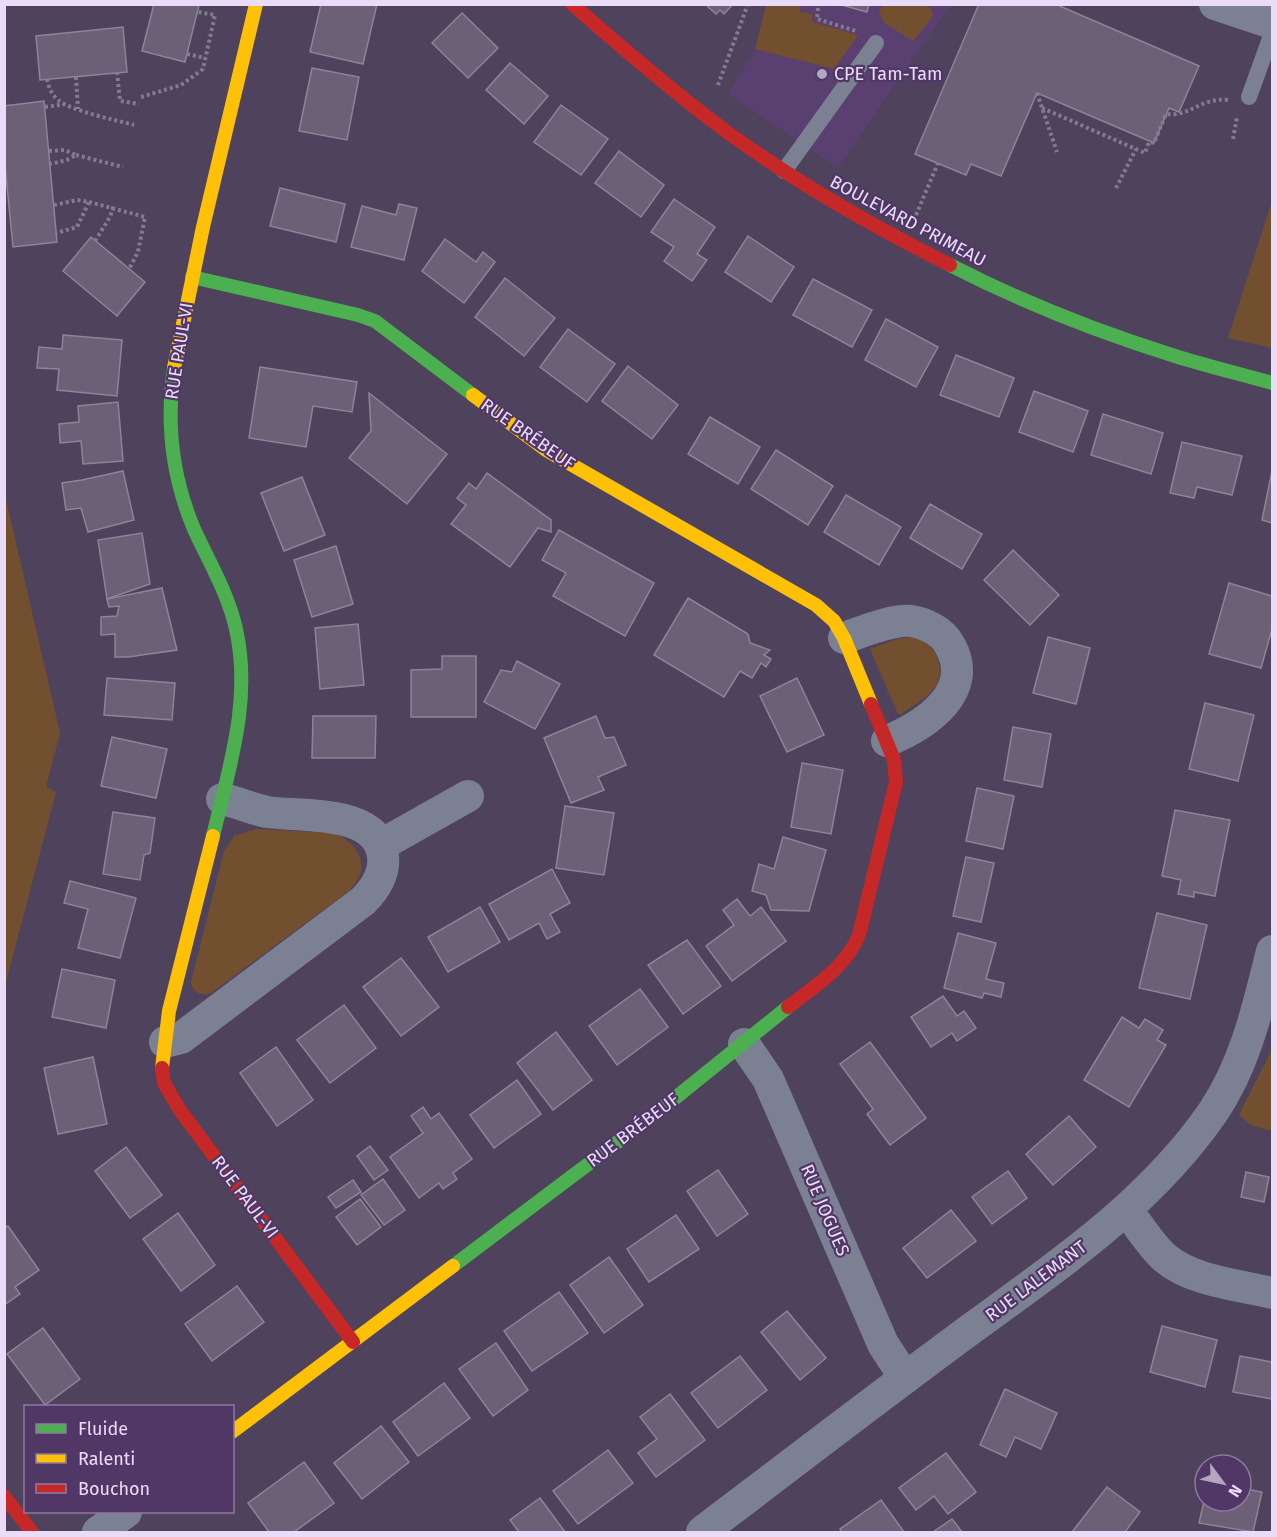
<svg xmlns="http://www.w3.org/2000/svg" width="1277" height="1537" font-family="'Fira Sans',sans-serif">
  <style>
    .built { fill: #5a3f71 }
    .green { fill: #72502f }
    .building { fill: #6c6077; stroke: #8e8398; stroke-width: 1.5 }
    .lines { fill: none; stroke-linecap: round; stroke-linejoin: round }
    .path { stroke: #7f7e90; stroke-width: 4; stroke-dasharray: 3 3; stroke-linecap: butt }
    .lane { stroke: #7b8192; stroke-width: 16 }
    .street { stroke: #7b8192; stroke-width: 32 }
    .fast { stroke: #4caf50; stroke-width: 14 }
    .slow { stroke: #ffc107; stroke-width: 14 }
    .jam { stroke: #c62828; stroke-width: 14 }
    .poi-dot { fill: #b4a6c1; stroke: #503766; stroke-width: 2 }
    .labels { text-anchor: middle; stroke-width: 4.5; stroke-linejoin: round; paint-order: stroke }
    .poi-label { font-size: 18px; fill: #eadcf8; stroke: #503766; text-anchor: start }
    .street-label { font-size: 18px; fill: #eadcf8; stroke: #503766 }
  </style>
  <rect width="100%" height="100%" fill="#4f425c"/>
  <path class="built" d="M766,5H950L838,168L728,94L755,49Z"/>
  <g class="green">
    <path d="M884,4L926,5L931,8L933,16L913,41L883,22L879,11Z"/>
    <path d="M766,5H801L800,12L813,14L812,22L858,35L834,69L755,49Z"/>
    <path d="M1272,201V348L1228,338Z"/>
    <path d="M4,491L60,733L46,787L56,792L5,986Z"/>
    <path d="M898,639C904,638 911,637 917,639C939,645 948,676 931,692C923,701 910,706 901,715L898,714L870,649Z"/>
    <path d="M256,829L333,833C351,839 369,858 358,879C356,883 352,887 349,891L211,993C201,996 193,993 191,982L224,851L234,836Z"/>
    <path d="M1272,1049V1131L1253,1126L1239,1115Z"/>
  </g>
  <g class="building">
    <path d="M154,4L199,5L185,62L142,51Z"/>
    <path d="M321,4H377L363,64L310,52Z"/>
    <path d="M733,4L724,14L720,10L716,14L706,5Z"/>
    <path d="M838,4H869L867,12Z"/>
    <path d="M979,4H1055L1199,66L1179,112L1169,108L1154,143L1037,93L1001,176L971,164L966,175L915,154Z"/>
    <path d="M462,13L498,48L468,78L432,43Z"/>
    <path d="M123,27L127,72L40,80L36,36Z"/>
    <path d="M510,63L548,96L524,124L486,90Z"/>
    <path d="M312,68L359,77L347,140L299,131Z"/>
    <path d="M44,101L57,242L13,247L4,155V106Z"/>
    <path d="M561,105L608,139L581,175L534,142Z"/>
    <path d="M619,151L664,185L641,217L595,183Z"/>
    <path d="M280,188L345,204L336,242L270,226Z"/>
    <path d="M674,199L715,227L697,254L707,260L692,281L664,261L674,247L651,232Z"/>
    <path d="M399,204L417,208L404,260L351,247L362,206L396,215Z"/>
    <path d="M748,236L794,267L771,302L725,272Z"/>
    <path d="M91,237L145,282L117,316L63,271Z"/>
    <path d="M445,239L476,262L483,252L495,262L464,303L422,271Z"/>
    <path d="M505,278L555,318L524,356L475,317Z"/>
    <path d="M813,279L872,310L852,347L793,315Z"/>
    <path d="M886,319L938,347L916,387L865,360Z"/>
    <path d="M568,329L615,364L587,402L540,367Z"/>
    <path d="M63,335L122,340L117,396L57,390L59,369L37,368L39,347L62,349Z"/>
    <path d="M956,355L1014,378L999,417L940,395Z"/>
    <path d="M628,366L678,405L652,439L602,401Z"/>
    <path d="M260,367L357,382L352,412L313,406L306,447L249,438Z"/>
    <path d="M1034,391L1088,411L1073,452L1019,432Z"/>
    <path d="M369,393L447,454L407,504L349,458L371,431Z"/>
    <path d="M118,402L123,461L83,464L81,441L60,443L59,424L79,422L78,406Z"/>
    <path d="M1103,414L1163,433L1151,474L1091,455Z"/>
    <path d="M710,417L760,447L738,484L688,454Z"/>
    <path d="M1182,442L1242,456L1232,495L1197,487L1194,498L1170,493Z"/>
    <path d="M776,450L833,486L808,525L751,489Z"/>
    <path d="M123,471L134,520L88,532L81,508L66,510L62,483L82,480Z"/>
    <path d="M1272,471V523L1262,520Z"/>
    <path d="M487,473L551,520V532L538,528L510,567L451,524L466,505L457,498L469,483L476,489Z"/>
    <path d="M302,477L325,535L284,551L261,493Z"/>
    <path d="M846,495L901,527L879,565L824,532Z"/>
    <path d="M930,504L982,534L962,569L910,538Z"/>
    <path d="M559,530L654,583L625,636L553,596L566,573L542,560Z"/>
    <path d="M142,533L150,584L107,599L98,540Z"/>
    <path d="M336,546L353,604L312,617L294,560Z"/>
    <path d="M1013,550L1059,595L1030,625L984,580Z"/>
    <path d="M1229,583L1272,596V629L1261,668L1209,654Z"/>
    <path d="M162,588L177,650L128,657H115V634L101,635V617L117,616L119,606L109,607L107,599Z"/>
    <path d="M688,598L748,634L750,643L770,650L764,655L771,659L766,667L761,663L752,678L740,671L724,697L654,655Z"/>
    <path d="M358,624L364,685L320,689L315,628Z"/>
    <path d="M1048,637L1090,648L1076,704L1033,693Z"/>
    <path d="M442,656H476V717H411V670L442,669Z"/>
    <path d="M517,661L560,684L535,729L484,702L501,670L512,672Z"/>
    <path d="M107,678L175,683L172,720L104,715Z"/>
    <path d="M797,678L824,735L787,752L760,696Z"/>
    <path d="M1205,703L1254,715L1238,781L1189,769Z"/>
    <path d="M313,716H376L375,758H312Z"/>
    <path d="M596,716L605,738L614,737L626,765L598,777L604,790L571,803L544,738Z"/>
    <path d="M1013,727L1051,734L1042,787L1004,780Z"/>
    <path d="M112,737L167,749L156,798L101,786Z"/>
    <path d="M802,763L843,770L831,834L791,827Z"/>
    <path d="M977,788L1014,796L1003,849L966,841Z"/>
    <path d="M565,806L614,813L604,875L556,868Z"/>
    <path d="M1175,810L1230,820L1215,896L1194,892V897L1178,894L1181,880L1162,876Z"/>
    <path d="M113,812L155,818L150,853L144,855L140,880L103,874Z"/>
    <path d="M783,837L826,850L809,911L771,910L766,895L752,891L759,864L774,869Z"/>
    <path d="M966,857L994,863L981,922L953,916Z"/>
    <path d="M552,869L570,903L550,914L560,932L547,939L539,923L509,940L489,904Z"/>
    <path d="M70,881L136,898L120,958L78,948L88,909L64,903Z"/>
    <path d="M737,899L750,916L761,907L786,941L732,981L706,946L734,925L723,910Z"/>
    <path d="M480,907L500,942L448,972L428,937Z"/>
    <path d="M1157,913L1207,925L1190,999L1139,988Z"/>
    <path d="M958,933L996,943L986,979L1004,983L1001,997L984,993L982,998L944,988Z"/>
    <path d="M687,940L721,986L683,1014L648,965Z"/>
    <path d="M401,958L439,1007L401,1036L363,987Z"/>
    <path d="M62,969L115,980L106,1028L52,1017Z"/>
    <path d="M640,989L668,1027L617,1065L589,1026Z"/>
    <path d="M943,996L957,1016L964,1011L976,1028L957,1041L952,1033L931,1047L911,1017Z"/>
    <path d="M344,1005L376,1048L330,1083L297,1040Z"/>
    <path d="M1122,1017L1139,1028L1145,1019L1163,1030L1157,1040L1166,1045L1129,1107L1084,1080Z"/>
    <path d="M556,1032L592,1080L553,1110L517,1063Z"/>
    <path d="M870,1042L926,1118L890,1145L867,1114L873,1109L840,1064Z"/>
    <path d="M276,1047L313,1100L277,1126L240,1073Z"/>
    <path d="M93,1057L107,1124L58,1134L44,1068Z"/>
    <path d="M517,1080L541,1114L494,1148L470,1115Z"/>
    <path d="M423,1107L431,1119L439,1113L472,1159L453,1173L457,1179L443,1189L439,1183L419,1198L390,1157L423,1133L411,1116Z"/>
    <path d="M1069,1116L1096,1147L1053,1185L1026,1154Z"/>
    <path d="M370,1146L388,1170L374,1180L357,1156Z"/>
    <path d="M126,1147L162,1195L130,1218L95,1171Z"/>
    <path d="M718,1170L748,1214L717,1236L687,1191Z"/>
    <path d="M1008,1171L1027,1198L992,1224L972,1197Z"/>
    <path d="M1246,1172L1269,1177L1264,1202L1241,1197Z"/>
    <path d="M383,1179L405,1210L384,1225L361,1195Z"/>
    <path d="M353,1180L361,1192L336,1208L328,1197Z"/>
    <path d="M360,1199L381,1227L357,1245L336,1217Z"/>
    <path d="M951,1210L976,1241L927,1278L903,1248Z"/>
    <path d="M178,1213L215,1265L181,1291L143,1239Z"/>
    <path d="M676,1215L699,1249L649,1282L627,1249Z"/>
    <path d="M8,1226L39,1270L15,1287L20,1294L4,1305V1228Z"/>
    <path d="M609,1257L643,1305L604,1333L570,1285Z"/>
    <path d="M237,1286L264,1322L212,1361L185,1324Z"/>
    <path d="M559,1292L588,1333L532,1371L504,1331Z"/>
    <path d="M787,1311L826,1358L800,1380L761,1332Z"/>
    <path d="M1162,1326L1217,1340L1205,1387L1150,1372Z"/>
    <path d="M43,1328L80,1379L45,1405L7,1354Z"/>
    <path d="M496,1343L528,1390L493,1416L459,1369Z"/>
    <path d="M740,1356L767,1390L718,1428L691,1393Z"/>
    <path d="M1240,1356L1272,1362V1399L1233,1392Z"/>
    <path d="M444,1383L470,1418L418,1456L393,1422Z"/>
    <path d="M1005,1389L1057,1413L1041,1449L1015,1437L1006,1457L980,1445Z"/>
    <path d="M670,1394L705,1440L656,1477L638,1453L657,1439L640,1417Z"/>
    <path d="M381,1426L409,1462L362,1499L334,1463Z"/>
    <path d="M608,1450L633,1483L578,1524L553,1491Z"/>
    <path d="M946,1453L976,1492L948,1514L934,1496L916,1510L899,1488Z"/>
    <path d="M304,1462L334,1503L294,1532H269L248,1503Z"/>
    <path d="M1107,1487L1140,1512L1125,1532H1072Z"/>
    <path d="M1241,1488L1262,1492L1253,1532L1199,1523L1205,1497V1501H1241Z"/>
    <path d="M540,1498L565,1532H519L510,1520Z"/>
    <path d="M881,1500L904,1532H842L840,1529Z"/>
    <path d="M952,1519L962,1532H933Z"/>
  </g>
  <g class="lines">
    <g class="path">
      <path d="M818,8L817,19L856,31"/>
      <path d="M187,54L205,58"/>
      <path d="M117,72L120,101L139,104"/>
      <path d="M76,77L78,109"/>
      <path d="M47,79C49,87 51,94 58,100C71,111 116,120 134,125"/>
      <path d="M718,85L748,4"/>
      <path d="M1037,93L1057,152"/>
      <path d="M141,97L181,85L203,69L215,15L198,12"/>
      <path d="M45,107L65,104"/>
      <path d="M1042,108L1145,153L1149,142L1154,143L1166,114C1191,117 1200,97 1229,100"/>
      <path d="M1233,139L1237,117"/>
      <path d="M49,151L65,150L76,155L67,160L50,164"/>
      <path d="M76,155L123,167"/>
      <path d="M1116,188L1136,149"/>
      <path d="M89,202L145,217L138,252L129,269"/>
      <path d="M54,205L77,200L89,202L77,227L56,233"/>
      <path d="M916,215L938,163"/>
      <path d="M95,241L110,217L114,204"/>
    </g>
    <g class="lane">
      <path d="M1249,97L1272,33"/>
      <path d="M784,171L876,43"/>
    </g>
    <g class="street">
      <path d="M1215,4L1272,23"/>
      <path d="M844,638C862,632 892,619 911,621C925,623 942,631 949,644C977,691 926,725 887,741"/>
      <path d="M381,845L468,796"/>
      <path d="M165,1042L181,1038L363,901C375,889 385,874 383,856C378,809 302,817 267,812C252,809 237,802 222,799"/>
      <path d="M744,1044L768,1079L883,1344L905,1378"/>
      <path d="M1127,1210C1139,1226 1151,1246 1165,1258C1192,1281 1239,1285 1272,1293"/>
      <path d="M98,1532L126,1512"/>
      <path d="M702,1532C786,1468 871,1403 956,1340C1048,1272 1147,1208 1213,1112C1246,1063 1258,1007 1272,951"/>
    </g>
    <g class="fast">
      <path d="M950,265C1022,302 1098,332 1175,356C1207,366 1240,374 1272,383"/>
      <path d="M192,277L358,315L375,321L473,395"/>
      <path d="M174,368C166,423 172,477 194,529C209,562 228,593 236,629C252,700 229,768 213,836"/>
      <path d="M453,1266L664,1107L788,1007"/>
    </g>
    <g class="slow">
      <path d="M174,368L203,227L256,4"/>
      <path d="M473,395L546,450L816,605L834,621L844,638L871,704"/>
      <path d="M162,1068L169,1011L213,836"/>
      <path d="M232,1432L453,1266"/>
    </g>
    <g class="jam">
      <path d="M572,4C622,48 673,92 727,132C797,183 872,226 950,265"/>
      <path d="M788,1007C816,985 845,968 859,935L896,782L894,760L871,704"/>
      <path d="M162,1068L164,1083L179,1109L353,1342"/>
      <path d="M4,1496L32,1532"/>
    </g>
  </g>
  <circle class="poi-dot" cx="822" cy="74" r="6"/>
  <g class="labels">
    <g class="poi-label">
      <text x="834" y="80">CPE Tam-Tam</text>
    </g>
    <g class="street-label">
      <text transform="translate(908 221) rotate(28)" y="6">BOULEVARD PRIMEAU</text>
      <text transform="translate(179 351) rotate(-81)" y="6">RUE PAUL-VI</text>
      <text transform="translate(528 434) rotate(35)" y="6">RUE BRÉBEUF</text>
      <text transform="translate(633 1130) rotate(-37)" y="6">RUE BRÉBEUF</text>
      <text transform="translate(245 1197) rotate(53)" y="6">RUE PAUL-VI</text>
      <text transform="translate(825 1210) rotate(67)" y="6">RUE JOGUES</text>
      <text transform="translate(1036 1281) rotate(-37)" y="6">RUE LALEMANT</text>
    </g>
  </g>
  <rect width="1277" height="1537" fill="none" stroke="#eadcf8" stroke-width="12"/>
  <rect x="24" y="1405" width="210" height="108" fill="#503766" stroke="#8e79a0" stroke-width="1.5"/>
  <rect x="36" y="1424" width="30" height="9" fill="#4caf50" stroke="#8e79a0" stroke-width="1.5"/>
  <text x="78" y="1435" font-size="18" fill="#eadcf8">Fluide</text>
  <rect x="36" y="1454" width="30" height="9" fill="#ffc107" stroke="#8e79a0" stroke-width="1.5"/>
  <text x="78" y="1465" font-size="18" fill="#eadcf8">Ralenti</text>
  <rect x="36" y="1484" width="30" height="9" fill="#c62828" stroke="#8e79a0" stroke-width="1.5"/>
  <text x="78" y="1495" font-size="18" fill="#eadcf8">Bouchon</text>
  <g transform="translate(1223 1483) rotate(123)"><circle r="28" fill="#503766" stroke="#8e79a0" stroke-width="1.5"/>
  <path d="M0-4.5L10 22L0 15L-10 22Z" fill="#b4a6c1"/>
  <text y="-9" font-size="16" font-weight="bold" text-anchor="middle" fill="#eadcf8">N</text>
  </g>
</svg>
